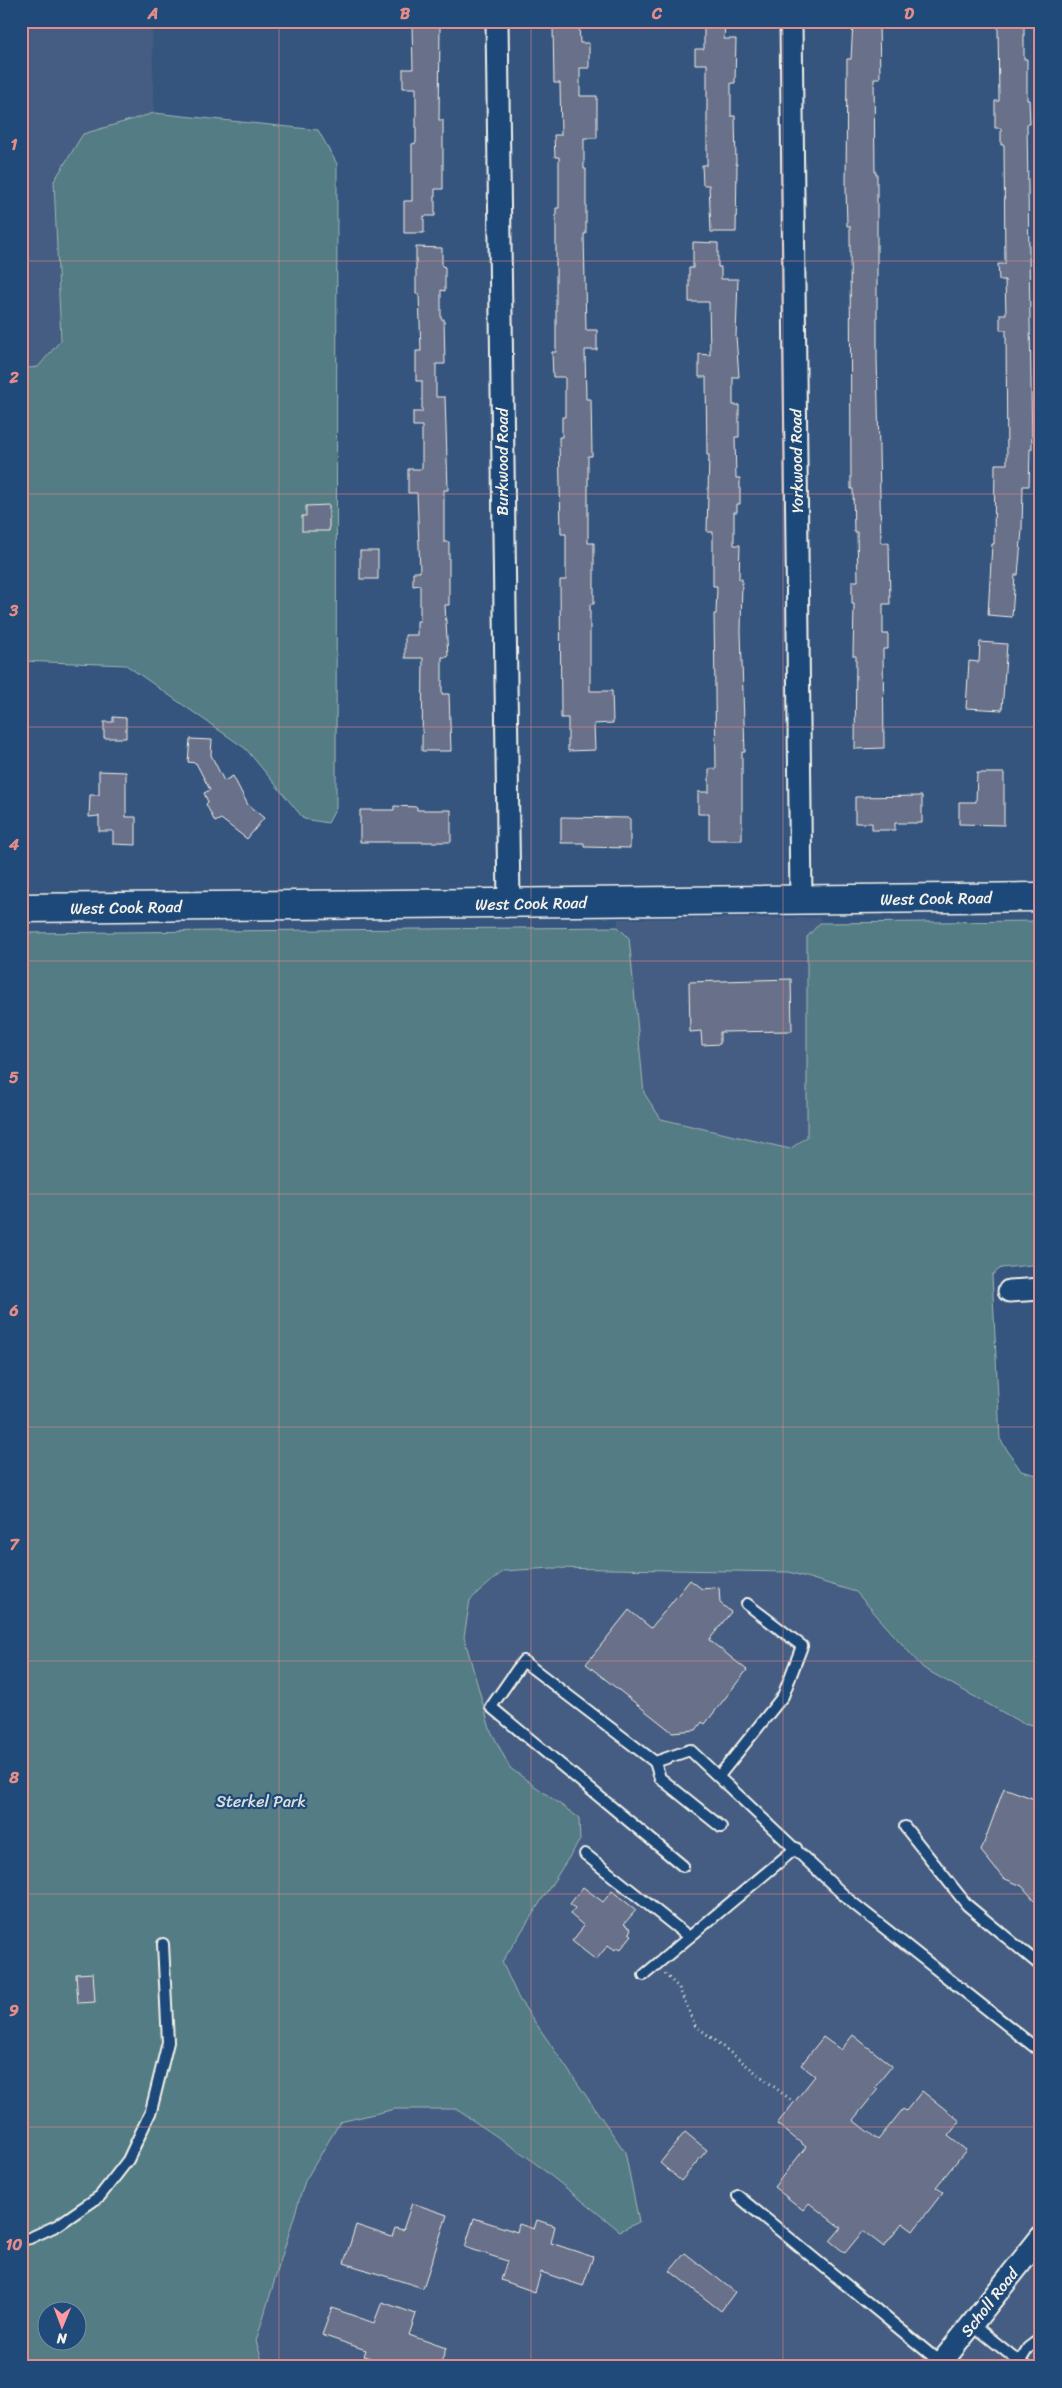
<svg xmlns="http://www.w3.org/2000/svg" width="1062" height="2388" font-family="Sriracha,sans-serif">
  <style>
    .built { fill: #445d82 }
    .green { fill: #527c84; stroke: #a3b6b6; fill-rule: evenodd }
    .building { fill: #68708a; stroke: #f4f1e8 }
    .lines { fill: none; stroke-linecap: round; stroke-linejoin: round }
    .service-casing { stroke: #f4f1e8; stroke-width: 14 }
    .minor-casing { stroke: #f4f1e8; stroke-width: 25 }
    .secondary-casing { stroke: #f4f1e8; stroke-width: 31 }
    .path { stroke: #f4f1e8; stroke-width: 3; stroke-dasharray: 1 4; stroke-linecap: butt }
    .service { stroke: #1f4a7a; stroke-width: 10 }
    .minor { stroke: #1f4a7a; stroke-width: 21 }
    .secondary { stroke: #1f4a7a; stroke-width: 28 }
    .grid { fill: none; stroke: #e58c88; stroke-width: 1; stroke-opacity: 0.55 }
    .labels { text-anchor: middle; stroke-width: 4.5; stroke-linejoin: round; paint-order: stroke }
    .street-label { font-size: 16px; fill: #f4f1e8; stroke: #1f4a7a }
    .park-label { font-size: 16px; fill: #dcdfd9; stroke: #1f4a7a }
    .neatline { fill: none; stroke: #e58c88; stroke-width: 2 }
    .grid-label { font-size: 16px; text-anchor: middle; font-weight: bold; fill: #e58c88 }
  </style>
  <rect width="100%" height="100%" fill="#35557f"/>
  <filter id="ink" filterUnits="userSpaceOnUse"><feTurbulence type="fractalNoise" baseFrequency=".02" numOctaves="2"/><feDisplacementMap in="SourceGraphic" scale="10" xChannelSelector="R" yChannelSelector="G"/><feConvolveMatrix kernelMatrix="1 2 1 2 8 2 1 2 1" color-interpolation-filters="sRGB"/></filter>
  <g filter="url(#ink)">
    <g class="built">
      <path d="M21,21H152L154,113L83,134L54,181L61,340L38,367L21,369Z"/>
      <path d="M821,918L820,923L807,937V1137L791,1149L661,1119L644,1093L629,938L618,927V919Z"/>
      <path d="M552,1568L789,1572L856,1592L923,1668L1022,1723L1041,1726V2367H264L256,2341L305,2180L340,2122L395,2109H456L526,2156L519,1998L502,1961L580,1840L579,1818L510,1768L490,1729L464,1637L469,1600L503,1571Z"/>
    </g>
    <g class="green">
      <path d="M154,113L318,130L337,164L336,808L328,823L304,819L246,749L126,665L21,661V369L38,367L61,340L54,181L83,134Z"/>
      <path d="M1041,921V1264L1001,1268L992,1275L1000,1439L1021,1471L1041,1476V1726L1022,1723L923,1668L856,1592L789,1572L552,1568L503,1571L470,1600L464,1637L490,1729L510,1768L579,1818L580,1840L502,1962L519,1999L625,2152L639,2222L620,2231L526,2156L456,2109H395L340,2122L305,2181L256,2341L264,2367H21V933L618,927L629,938L644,1093L661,1119L790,1149L807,1137V937L820,923ZM48,2310H78V2340H48Z"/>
    </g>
    <g class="building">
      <path d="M853,22H879L880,78H874L875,173H877V357L881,543H889L890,604H883V634H888V649H883L884,748L855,749L856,656H853L854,604H852V581H858L857,532H854L853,489H851L850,226H847L846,188L847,59H851Z"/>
      <path d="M704,24H725L724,39H736L735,83H731V116H735L736,164H737L736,232H711L709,185H703L702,165H707V64H695V49H704Z"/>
      <path d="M579,25L580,43H589V68H580V96H597V138H584V169H586V234H584L586,330H597V350H585L586,399H591L592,456H588V543H594V604H590V691H612L613,723L594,724L595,750L568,751V718H561L560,580H566V534H561L559,437H562V417H565V377H553L552,352H556V208H559V157H555L554,135H561L560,83H554L553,26Z"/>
      <path d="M998,25H1024V59H1027V100H1029L1030,124H1027L1032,449H1030L1029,486H1023L1022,530L1018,575H1015L1012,617L988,615L992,544H994L995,464H1007L1006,330H1000V314H1006L1005,280H999L998,264H1005L1004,145H1001V128H995V101H999Z"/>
      <path d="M412,26H440L439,120H443V189H435V216H424V233H404V201H412V144L416,143V88H403V69H413Z"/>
      <path d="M693,242L718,243V267H721V279H738L736,336L739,377H733V405H739V437H735L736,478H740V504H737V512H734V545H740L739,579H742L741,632L745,752H742V840H709V814H698V792H709V769H716L714,614H716L717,586H713V532H707L709,455H707L706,377H699V354L710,355L709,302H689V268H693Z"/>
      <path d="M416,247L442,248V266L445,267V291L441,290V319H444L445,364H436V397H445L448,490H444V542H449V605H445L448,657H442V694H449L451,751H422L423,658H405V635H417V621H420V585L413,586V572H420L417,493H408V469H422V426H413V412H422V381H416V351H421L419,294H416Z"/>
      <path d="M329,505V531H302V516H306V506Z"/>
      <rect x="360" y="551" width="18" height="28"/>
      <path d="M980,642L1007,644L1002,710L966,708L969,661L979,662Z"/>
      <path d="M113,717L126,718V738H104V722H113Z"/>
      <path d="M190,739L212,740L211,755L224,781L233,776L248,805L264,818L247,839L221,819L215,822L206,804L208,802L204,793L210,790L196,763L188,762Z"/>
      <path d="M99,771L126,772V817H136V845L113,844V831H99V816L89,817L90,795H99Z"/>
      <path d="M977,773H1004V825L959,824V802H976Z"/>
      <path d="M922,796V823H895V830H872V823H855V797Z"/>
      <path d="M394,806L417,807V810H451V842H360V810H394Z"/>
      <path d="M561,817L630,818V848L584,847V843H561Z"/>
      <path d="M791,979L792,1031L720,1032V1044L702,1045L701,1031L690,1032L689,982Z"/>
      <path d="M690,1580L702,1589L719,1587L720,1603L731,1612L709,1640L747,1670L705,1724L702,1722L696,1730L672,1732L586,1664L629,1610L651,1628Z"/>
      <path d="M1004,1788L1040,1801L1036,1811L1041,1812V1908L1022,1886L1003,1878L981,1851Z"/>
      <path d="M583,1887L603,1902L612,1891L636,1910L624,1924L631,1929L629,1933L632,1935L620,1950L617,1947L615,1950L608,1945L596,1960L572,1941L584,1926L570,1914L575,1908L570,1904Z"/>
      <path d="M93,1973L95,2002L78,2003L76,1974Z"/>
      <path d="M853,2035L892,2066L875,2087L878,2089L853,2120L878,2140L903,2109L906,2111L922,2091L960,2121L948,2136L966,2150L936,2187L943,2192L913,2231L902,2223L884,2247L863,2231L845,2253L830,2241L841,2228L809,2203L803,2210L774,2187L806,2147L777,2124L815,2076L801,2065L823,2037L841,2050Z"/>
      <path d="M685,2132L707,2150L681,2181L660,2163Z"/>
      <path d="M412,2203L447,2215L423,2288L344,2263L356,2225L392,2237L395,2228L403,2230Z"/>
      <path d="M474,2218L517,2232L519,2224L534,2229L537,2220L555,2226L551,2243L593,2257L583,2286L541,2272L535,2292L501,2280L507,2261L465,2247Z"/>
      <path d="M685,2253L735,2292L721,2311L670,2271Z"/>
      <path d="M382,2302L416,2314L409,2335L446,2348L440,2367H416L399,2361L397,2367L364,2356L366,2350L322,2335L332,2308L374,2323Z"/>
    </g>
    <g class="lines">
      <g class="service-casing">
        <g id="service">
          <path d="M655,1762L660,1778L721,1827"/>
          <path d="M719,1776L783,1696L802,1646L747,1604"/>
          <path d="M905,1827L967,1905L1041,1966"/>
          <path d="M585,1854L689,1937"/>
          <path d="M683,1866L491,1707L523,1661L655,1762L690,1750L849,1900L1041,2052"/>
          <path d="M644,1975L796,1848"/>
          <path d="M738,2196L941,2363"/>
          <path d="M21,2240L30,2238L58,2225L100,2196L128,2160L151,2111L168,2042L163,1944"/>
          <path d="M972,2324L1026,2367"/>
          <path d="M1020,2361L1028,2348L1041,2338"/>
        </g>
      </g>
      <g class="minor-casing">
        <g id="minor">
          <path d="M497,21L509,904"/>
          <path d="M791,21L801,900"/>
          <path d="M1009,1291L1041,1289"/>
          <path d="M938,2367L1041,2237"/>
        </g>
      </g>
      <g class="secondary-casing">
        <path id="secondary" d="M21,908L1041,897"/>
      </g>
      <path class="path" d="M665,1974L679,1988L695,2025L791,2100"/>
      <use href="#service" class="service"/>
      <use href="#minor" class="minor"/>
      <use href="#secondary" class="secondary"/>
    </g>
  </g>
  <path class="grid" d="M279,21V2367M531,21V2367M783,21V2367M21,261H1041M21,494H1041M21,727H1041M21,961H1041M21,1194H1041M21,1427H1041M21,1661H1041M21,1894H1041M21,2127H1041"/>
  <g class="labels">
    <g class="street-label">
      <text transform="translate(796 461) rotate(-91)" y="6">Yorkwood Road</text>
      <text transform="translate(502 462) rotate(-90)" y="6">Burkwood Road</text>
      <text transform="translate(936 898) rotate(-1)" y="6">West Cook Road</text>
      <text transform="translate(531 903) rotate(-1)" y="6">West Cook Road</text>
      <text transform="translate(126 907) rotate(-1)" y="6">West Cook Road</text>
      <text transform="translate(989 2302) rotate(-52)" y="6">Scholl Road</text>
    </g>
    <g class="park-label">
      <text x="261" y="1807">Sterkel Park</text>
    </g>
  </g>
  <rect width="1062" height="2388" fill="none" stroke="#1f4a7a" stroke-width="55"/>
  <g transform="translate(62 2326) rotate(181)"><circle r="24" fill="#1f4a7a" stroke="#748da6"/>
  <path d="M0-4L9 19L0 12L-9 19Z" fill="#ff9aa2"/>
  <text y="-8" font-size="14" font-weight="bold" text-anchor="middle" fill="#f4f1e8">N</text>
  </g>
  <rect x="28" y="28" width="1006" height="2332" class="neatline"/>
  <g class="grid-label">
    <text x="153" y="19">A</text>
    <text x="405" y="19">B</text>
    <text x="657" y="19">C</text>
    <text x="909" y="19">D</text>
    <text x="14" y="150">1</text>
    <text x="14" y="383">2</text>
    <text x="14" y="616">3</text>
    <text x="14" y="850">4</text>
    <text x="14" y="1083">5</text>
    <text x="14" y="1316">6</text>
    <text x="14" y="1550">7</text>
    <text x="14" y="1783">8</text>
    <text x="14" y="2016">9</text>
    <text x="14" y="2250">10</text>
  </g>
</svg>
